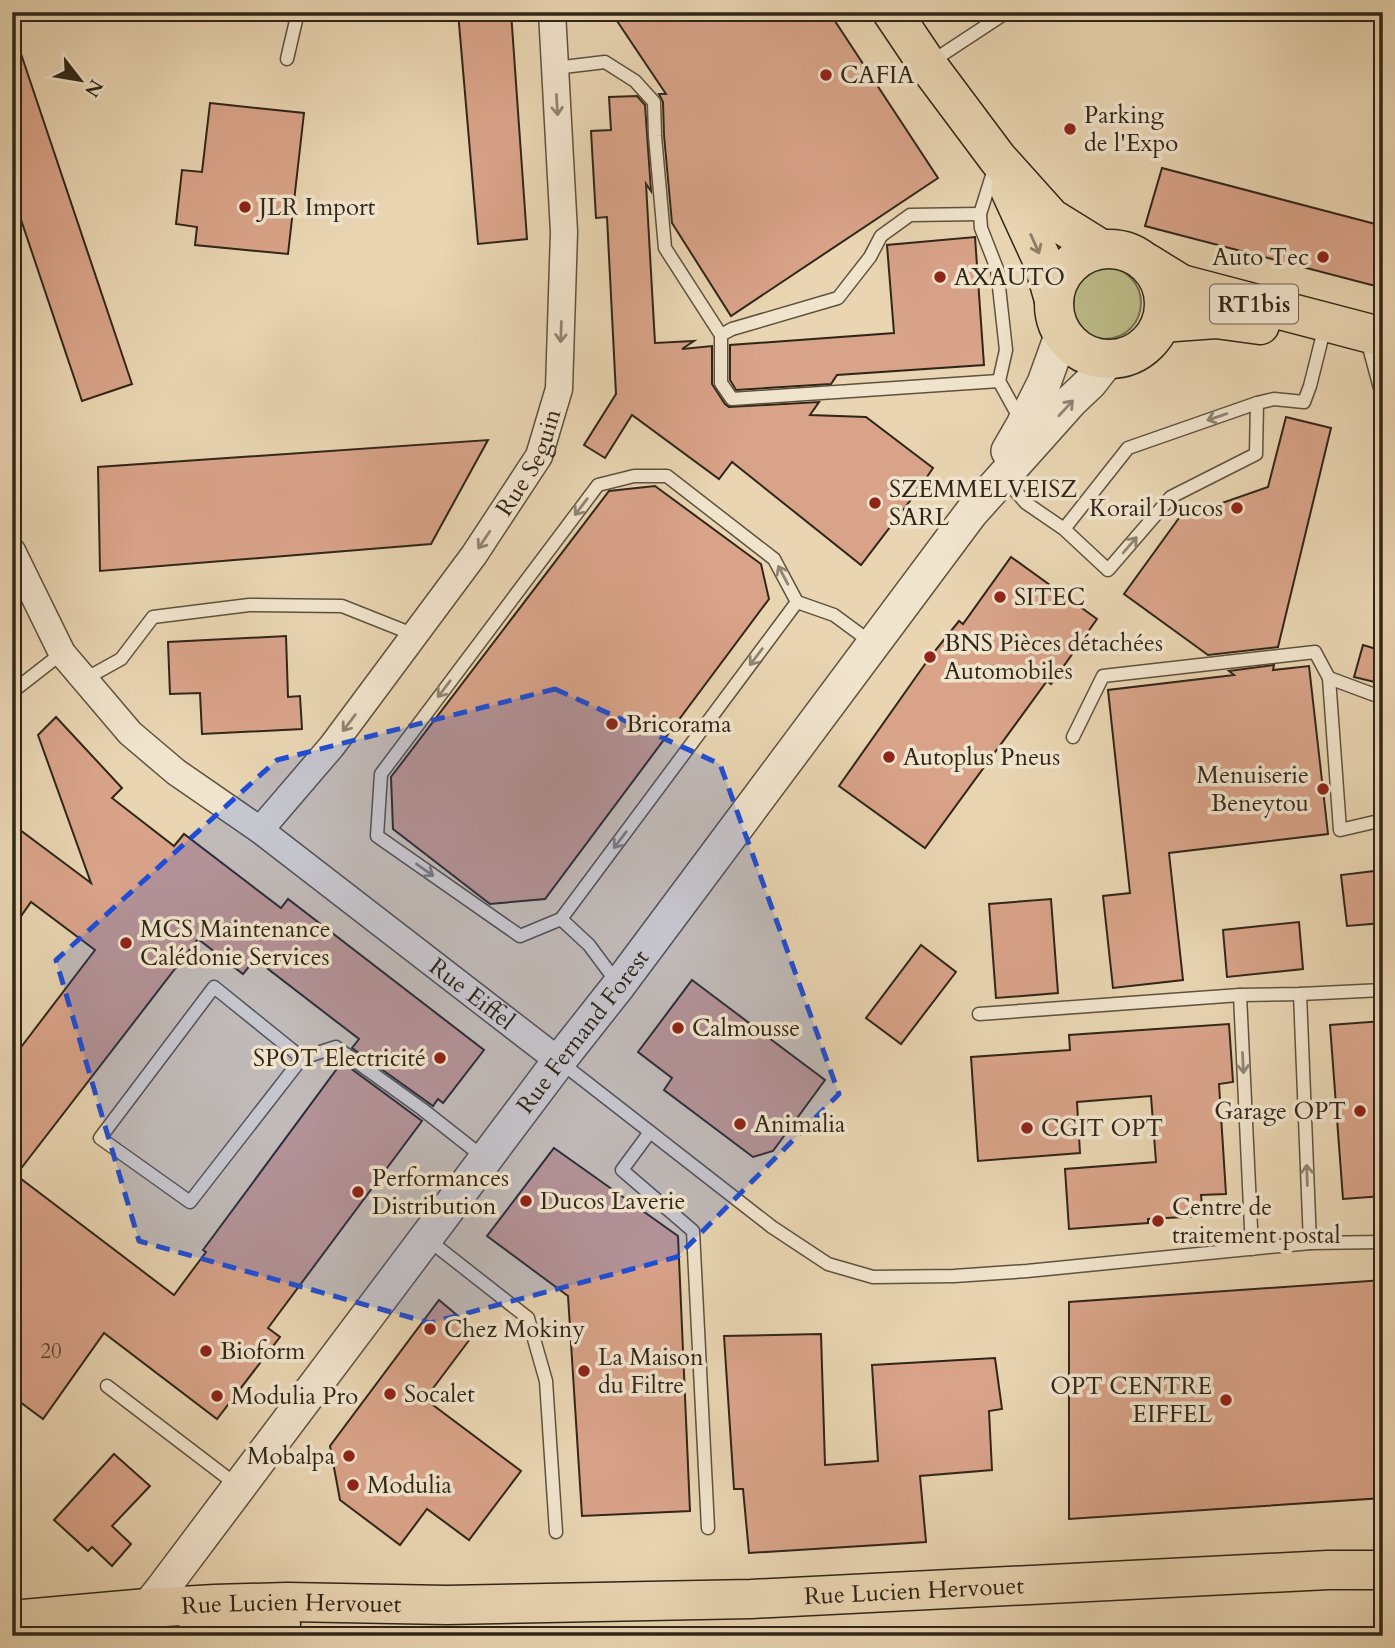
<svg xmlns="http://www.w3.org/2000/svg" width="1395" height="1648" font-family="Cardo,serif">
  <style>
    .green { fill: #bcbc88; stroke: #767150; stroke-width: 2 }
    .building { fill: #d9a389; stroke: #302618; stroke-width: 2 }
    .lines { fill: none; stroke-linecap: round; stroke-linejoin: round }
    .service-casing { stroke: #5e523e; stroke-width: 15 }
    .minor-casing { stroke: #5e523e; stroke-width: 29 }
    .tertiary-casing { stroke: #5e523e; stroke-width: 36 }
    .primary-casing { stroke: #302618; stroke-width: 41 }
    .service { stroke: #f1e4cd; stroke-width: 12 }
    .minor { stroke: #f1e4cd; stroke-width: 26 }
    .tertiary { stroke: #f1e4cd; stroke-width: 33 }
    .primary { stroke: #e9d5b2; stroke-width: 38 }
    .oneway { stroke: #908572 }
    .oneway2 { stroke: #8c7e65 }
    .marked { fill: #1d4ed8; fill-opacity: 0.2; stroke: #1d4ed8; stroke-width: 5; stroke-dasharray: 14 9; stroke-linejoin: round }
    .poi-dot { fill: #8f2418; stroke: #f1e4cd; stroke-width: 2.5 }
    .labels { text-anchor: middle; stroke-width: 7; stroke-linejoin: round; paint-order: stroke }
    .number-label { font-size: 21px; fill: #5a4534 }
    .shield { fill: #f1e4cd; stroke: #6a5f4e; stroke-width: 2 }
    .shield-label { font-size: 23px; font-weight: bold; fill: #302618 }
    .poi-label { font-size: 24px; fill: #302618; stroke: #f1e4cd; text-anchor: start }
    .street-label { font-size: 24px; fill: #302618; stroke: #f1e4cd }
  </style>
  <rect width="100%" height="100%" fill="#e9d5b2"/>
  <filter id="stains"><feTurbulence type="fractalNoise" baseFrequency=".00286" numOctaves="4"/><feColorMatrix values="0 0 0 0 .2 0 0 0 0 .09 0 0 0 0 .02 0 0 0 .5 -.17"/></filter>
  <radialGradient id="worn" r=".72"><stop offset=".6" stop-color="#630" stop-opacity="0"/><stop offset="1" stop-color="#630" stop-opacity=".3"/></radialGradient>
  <circle class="green" cx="1105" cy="303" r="36"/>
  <g class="building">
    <path d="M458,12H511L527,239L478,244Z"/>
    <path d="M611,12H829L938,178L731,316L672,223L664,135L663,102L659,94H666Z"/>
    <path d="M16,39L132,384L82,401L12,193V40Z"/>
    <path d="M637,96L645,105L651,191L646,184L655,343L694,341L682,349L712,346V384L725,404L729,407L819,402L810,415L866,417L933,468L916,493L861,565L732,462L719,479L632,415L605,458L584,445L616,394L607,217L596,218L591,131L611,130L609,97Z"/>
    <path d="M210,103L304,113L288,254L195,245L197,227L176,224L182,170L202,172Z"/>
    <path d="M1162,168L1383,226V288L1145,226Z"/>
    <path d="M975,237L984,365L837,375L831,384L736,390L730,380V345L894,333L887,245Z"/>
    <path d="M1286,417L1331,428L1278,647L1208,655L1124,594L1179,518L1268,487Z"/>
    <path d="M488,440L431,544L100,571L98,467Z"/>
    <path d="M655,486L761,564L769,599L545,899L490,904L393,829L391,777L609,491Z"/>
    <path d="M1011,557L1097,619L1051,684L1047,681L925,848L839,786L930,657L959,621L963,624Z"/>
    <path d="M286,636L288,697L300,696L302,729L202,734L200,693L170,694L168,642Z"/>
    <path d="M1363,645L1383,651V684L1354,677Z"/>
    <path d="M1274,665L1273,670L1309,666L1328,834L1169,853L1183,980L1113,988L1103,896L1130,893L1108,690L1234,675L1229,671Z"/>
    <path d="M56,717L122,788L112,798L174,846L184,834L281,908L288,899L484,1050L443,1103L438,1099L433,1106L352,1048L359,1039L255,959L243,974L198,939L16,1175L174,1295L206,1252L203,1250L342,1062L422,1121L268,1328L280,1337L217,1419L104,1333L43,1419L12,1396V1059L95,950L31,902L12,929V824L91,883L38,735Z"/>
    <path d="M1383,870V923L1347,926L1341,875Z"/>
    <path d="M1051,899L1058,993L996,998L989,904Z"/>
    <path d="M1299,922L1303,969L1227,977L1223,930Z"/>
    <path d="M921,945L956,972L901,1044L866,1018Z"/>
    <path d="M692,980L825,1080L773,1151L753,1157L664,1090L672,1078L638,1052Z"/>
    <path d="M1383,1021V1196L1343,1199L1330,1025Z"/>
    <path d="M1229,1024L1233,1082L1219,1084L1226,1194L1201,1195L1203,1216L1148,1219V1223L1069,1229L1065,1169L1156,1162L1151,1096L1077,1102L1080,1153L978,1161L971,1057L1070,1050L1069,1035Z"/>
    <path d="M554,1148L678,1236L690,1511L582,1516L568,1296L487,1236Z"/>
    <path d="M1383,1280V1498L1069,1519V1302Z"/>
    <path d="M439,1300L476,1331L425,1399L521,1471L469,1540L427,1509L400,1545L340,1500L330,1446Z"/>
    <path d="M821,1334L825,1465L878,1461L872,1365L995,1358L1002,1409L989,1411L992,1470L920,1476L926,1542L749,1553L743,1489H734L724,1336Z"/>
    <path d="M114,1454L150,1486L112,1526L131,1544L112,1566L92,1547L88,1551L54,1520Z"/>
  </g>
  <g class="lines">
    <g class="service-casing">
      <g id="service">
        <path d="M287,59L298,12"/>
        <path d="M931,62L1007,12"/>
        <path d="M555,68L605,62L635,81L654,102L655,136L665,248L721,335"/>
        <path d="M995,166L980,214L981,228L997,269L1006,350L999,381L1020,419"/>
        <path d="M980,214L910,215L881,236L870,257L838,298L732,329L721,335V383L732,399L999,381"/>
        <path d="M1367,340L1383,399"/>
        <path d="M1257,403L1274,399L1304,402L1310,386L1323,334"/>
        <path d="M1004,478L1026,503L1064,529L1108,570L1171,497L1256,454L1257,403L1128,448L1064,529"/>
        <path d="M1329,678L1340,830L1383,820"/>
        <path d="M85,679L121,659L153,617L249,605L342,606L415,635"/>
        <path d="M12,692L62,653"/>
        <path d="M1073,737L1103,676L1315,652L1329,678L1383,698"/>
        <path d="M561,919L797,602"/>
        <path d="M618,984L589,945L561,919L520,936L377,836L381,774L598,485L634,476H667L774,559L797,602L834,615L872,643"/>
        <path d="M1300,994L1310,1243"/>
        <path d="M1240,995L1252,1249"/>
        <path d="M979,1014L1240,995L1300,994L1383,990"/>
        <path d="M302,1058L190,1202L100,1138L214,987L302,1058L336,1047L422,1109L483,1157"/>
        <path d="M559,1061L772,1227L828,1264L873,1277L954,1276L1027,1271L1310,1243L1383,1242"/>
        <path d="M650,1132L622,1170L693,1231L708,1528"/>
        <path d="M426,1238L528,1318L546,1381L556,1532"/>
        <path d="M107,1386L238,1486"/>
      </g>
    </g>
    <g class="minor-casing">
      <g id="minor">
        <path id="s1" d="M12,551L62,653L130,733L176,772L260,830L559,1061"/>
        <path id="s2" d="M260,830L332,746L474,555L539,456L559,389L564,232L552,12"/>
      </g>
    </g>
    <g class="tertiary-casing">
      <g id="tertiary">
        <path d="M1008,451L1023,425L1044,383L1062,333"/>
        <path id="s3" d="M86,1636L119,1628L147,1608L163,1588L559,1061L619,985L971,513L1071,401L1090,383L1108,360"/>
      </g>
    </g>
    <g class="primary-casing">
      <g id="primary">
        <path d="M892,12L927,64L998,159L1051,218L1101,249"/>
        <path d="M1010,190L1043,262L1054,300"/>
        <circle cx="1109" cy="304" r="55"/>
        <path d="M1147,263L1181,284L1383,337"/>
        <path d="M1161,323L1216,319L1260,325"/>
        <path id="s4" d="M12,1620L147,1608L215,1604L287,1602L447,1605L751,1599L1328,1570H1383"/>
        <path d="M195,1636L281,1625"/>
      </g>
    </g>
    <use href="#service" class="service"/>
    <use href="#minor" class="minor"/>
    <use href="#tertiary" class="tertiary"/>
    <use href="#primary" class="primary"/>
  </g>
  <defs><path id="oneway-shaft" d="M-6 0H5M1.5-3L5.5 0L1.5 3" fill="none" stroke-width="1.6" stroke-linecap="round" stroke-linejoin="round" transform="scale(1.75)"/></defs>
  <g class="oneway">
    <use href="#oneway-shaft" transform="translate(557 105) rotate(87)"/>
    <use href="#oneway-shaft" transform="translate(561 332) rotate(92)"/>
    <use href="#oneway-shaft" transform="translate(1066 408) rotate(-47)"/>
    <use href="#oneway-shaft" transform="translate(1217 417) rotate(161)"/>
    <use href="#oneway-shaft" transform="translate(581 507) rotate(127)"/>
    <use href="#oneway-shaft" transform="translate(484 540) rotate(124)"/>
    <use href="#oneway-shaft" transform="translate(1130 545) rotate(-49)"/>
    <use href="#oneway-shaft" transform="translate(783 575) rotate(-118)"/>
    <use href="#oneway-shaft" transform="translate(756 657) rotate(127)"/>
    <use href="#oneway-shaft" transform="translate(444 689) rotate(127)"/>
    <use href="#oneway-shaft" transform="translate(349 723) rotate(127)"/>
    <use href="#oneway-shaft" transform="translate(620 840) rotate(127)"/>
    <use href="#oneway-shaft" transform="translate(425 870) rotate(35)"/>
    <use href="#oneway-shaft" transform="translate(1243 1063) rotate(87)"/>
    <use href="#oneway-shaft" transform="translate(1307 1175) rotate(-92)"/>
  </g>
  <use class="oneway2" href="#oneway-shaft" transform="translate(1035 244) rotate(66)"/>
  <path class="marked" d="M555,689L720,764L839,1094L677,1257L430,1323L139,1241L56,960L277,760Z"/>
  <g class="poi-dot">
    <circle cx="826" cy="75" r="7"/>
    <circle cx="1070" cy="129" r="7"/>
    <circle cx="245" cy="207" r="7"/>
    <circle cx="1323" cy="257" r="7"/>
    <circle cx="940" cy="277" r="7"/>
    <circle cx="875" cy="503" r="7"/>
    <circle cx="1237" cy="508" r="7"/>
    <circle cx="1000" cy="597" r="7"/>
    <circle cx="930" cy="657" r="7"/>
    <circle cx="612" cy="724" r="7"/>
    <circle cx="889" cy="757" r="7"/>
    <circle cx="1323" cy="789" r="7"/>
    <circle cx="126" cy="943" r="7"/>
    <circle cx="678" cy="1028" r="7"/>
    <circle cx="440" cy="1058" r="7"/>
    <circle cx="1360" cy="1111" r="7"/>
    <circle cx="740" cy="1124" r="7"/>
    <circle cx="1027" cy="1128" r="7"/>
    <circle cx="358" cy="1192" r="7"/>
    <circle cx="526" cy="1201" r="7"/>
    <circle cx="1158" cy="1221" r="7"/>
    <circle cx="430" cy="1329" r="7"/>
    <circle cx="206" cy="1351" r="7"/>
    <circle cx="584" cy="1371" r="7"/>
    <circle cx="390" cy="1394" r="7"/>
    <circle cx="217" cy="1396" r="7"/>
    <circle cx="1226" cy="1400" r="7"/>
    <circle cx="349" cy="1456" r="7"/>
    <circle cx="353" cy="1485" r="7"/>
  </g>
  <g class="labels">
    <g class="number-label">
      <text x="51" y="1358">20</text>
    </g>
    <rect class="shield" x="1210" y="284.5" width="88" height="39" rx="5"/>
    <g class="shield-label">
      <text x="1254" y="312">RT1bis</text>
    </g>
    <g class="poi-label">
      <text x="840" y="83">CAFIA</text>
      <text x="1084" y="123">Parking<tspan x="1084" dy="28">de l'Expo</tspan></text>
      <text x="259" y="215">JLR Import</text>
      <text x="1309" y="265" text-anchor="end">Auto Tec</text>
      <text x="954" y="285">AXAUTO</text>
      <text x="889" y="497">SZEMMELVEISZ<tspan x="889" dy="28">SARL</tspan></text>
      <text x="1223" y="516" text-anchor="end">Korail Ducos</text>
      <text x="1014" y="605">SITEC</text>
      <text x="944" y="651">BNS Pièces détachées<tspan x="944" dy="28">Automobiles</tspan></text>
      <text x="626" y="732">Bricorama</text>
      <text x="903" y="765">Autoplus Pneus</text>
      <text x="1309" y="783" text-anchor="end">Menuiserie<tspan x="1309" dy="28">Beneytou</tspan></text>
      <text x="140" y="937">MCS Maintenance<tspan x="140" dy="28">Calédonie Services</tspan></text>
      <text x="692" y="1036">Calmousse</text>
      <text x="426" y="1066" text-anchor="end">SPOT Electricité</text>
      <text x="1346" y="1119" text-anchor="end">Garage OPT</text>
      <text x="754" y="1132">Animalia</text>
      <text x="1041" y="1136">CGIT OPT</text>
      <text x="372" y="1186">Performances<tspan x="372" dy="28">Distribution</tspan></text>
      <text x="540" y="1209">Ducos Laverie</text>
      <text x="1172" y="1215">Centre de<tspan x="1172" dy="28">traitement postal</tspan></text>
      <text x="444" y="1337">Chez Mokiny</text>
      <text x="220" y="1359">Bioform</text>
      <text x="598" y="1365">La Maison<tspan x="598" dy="28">du Filtre</tspan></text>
      <text x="1212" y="1394" text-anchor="end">OPT CENTRE<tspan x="1212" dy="28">EIFFEL</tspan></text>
      <text x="404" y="1402">Socalet</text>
      <text x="231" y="1404">Modulia Pro</text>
      <text x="335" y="1464" text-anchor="end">Mobalpa</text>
      <text x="367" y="1493">Modulia</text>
    </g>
    <g class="street-label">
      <text dy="8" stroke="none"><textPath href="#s2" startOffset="457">Rue Seguin</textPath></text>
      <text dy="8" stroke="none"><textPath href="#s1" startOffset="649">Rue Eiffel</textPath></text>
      <text dy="8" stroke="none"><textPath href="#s3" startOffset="791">Rue Fernand Forest</textPath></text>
      <text dy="8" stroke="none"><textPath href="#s4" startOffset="903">Rue Lucien Hervouet</textPath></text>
      <text dy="8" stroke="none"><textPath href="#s4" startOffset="280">Rue Lucien Hervouet</textPath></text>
    </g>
  </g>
  <rect width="1395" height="1648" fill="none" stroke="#e9d5b2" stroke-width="42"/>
  <rect x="14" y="14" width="1367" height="1620" fill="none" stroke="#302618" stroke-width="3.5"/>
  <rect x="21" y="21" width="1353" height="1606" fill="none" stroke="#302618" stroke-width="2"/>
  <g transform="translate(80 80) rotate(121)" stroke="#f1e4cd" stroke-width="5" paint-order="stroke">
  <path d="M0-5L12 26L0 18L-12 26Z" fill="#302618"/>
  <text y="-10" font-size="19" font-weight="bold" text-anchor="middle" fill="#302618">N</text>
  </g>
  <rect width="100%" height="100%" filter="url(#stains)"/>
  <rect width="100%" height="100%" fill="url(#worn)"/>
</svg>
